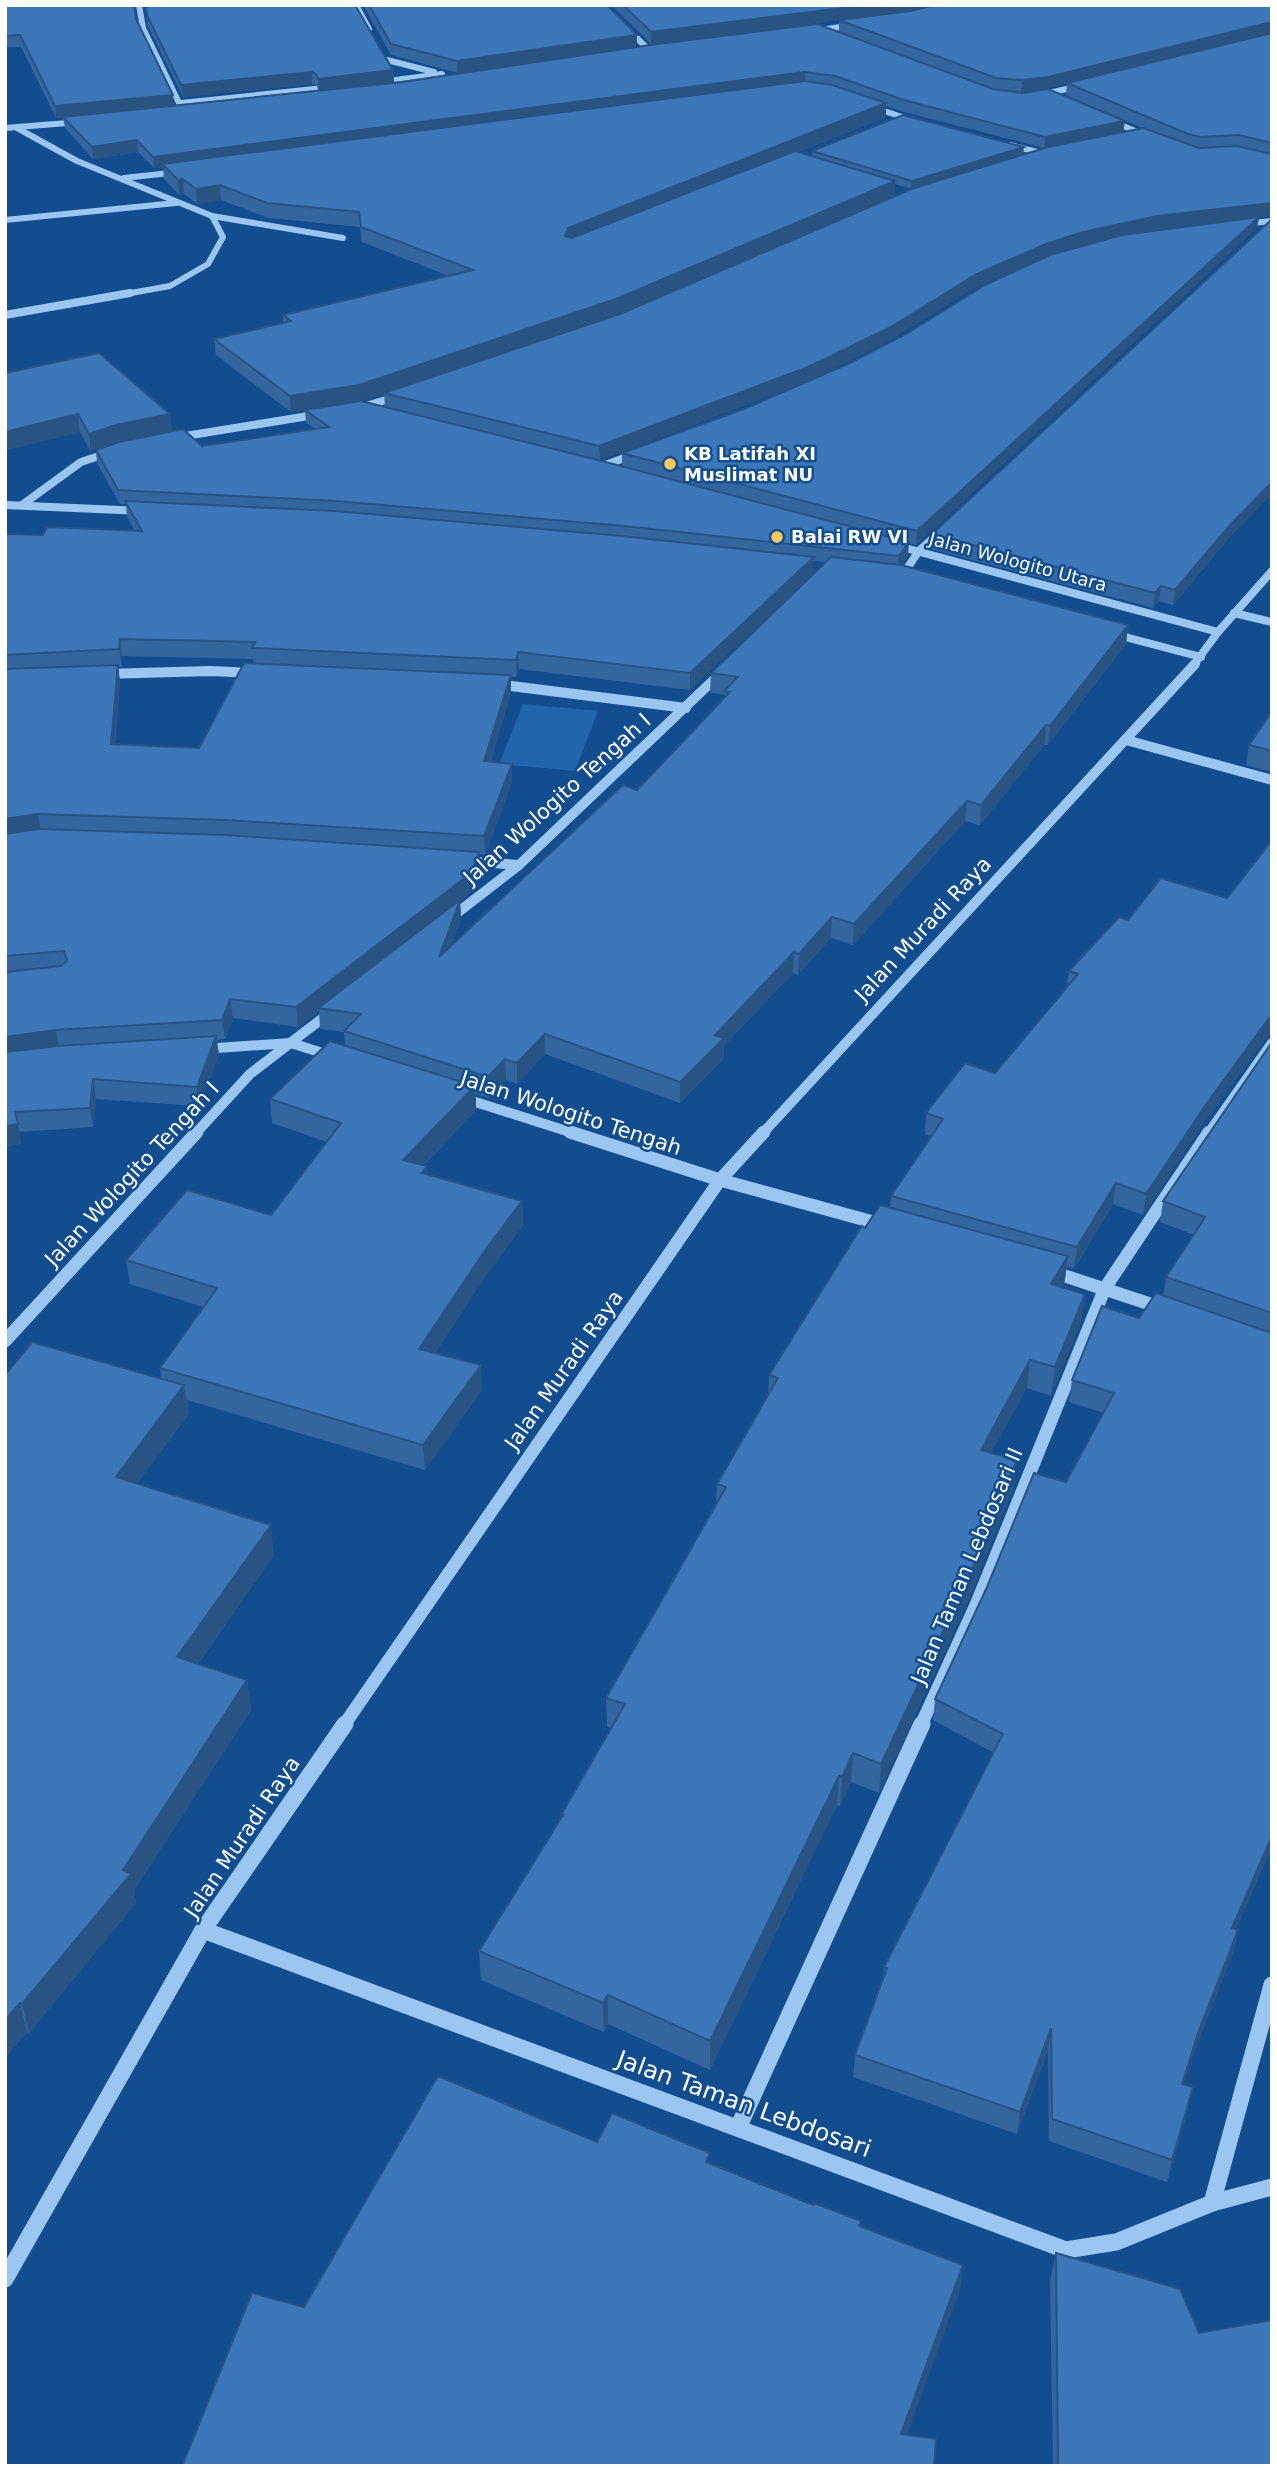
<svg xmlns="http://www.w3.org/2000/svg" width="1277" height="2471" font-family="'DejaVu Sans',sans-serif">
  <style>
    .green { fill: #2165ac }
    .lines { fill: none; stroke-linecap: round; stroke-linejoin: round }
    .minor-far4 { stroke: #9cc6f2; stroke-width: 6 }
    .minor-far3 { stroke: #9cc6f2; stroke-width: 8 }
    .minor-far2 { stroke: #9cc6f2; stroke-width: 10 }
    .minor-far1 { stroke: #9cc6f2; stroke-width: 13 }
    .minor { stroke: #9cc6f2; stroke-width: 17 }
    .wall { fill: #33669f; fill-rule: evenodd }
    .shaded-wall { fill: #295382 }
    .building { fill: #3b77b9; stroke: #295382; stroke-width: 2 }
    .poi-dot { fill: #ffca5d; stroke: #124d8f; stroke-width: 2.5 }
    .labels { text-anchor: middle; stroke-width: 5; stroke-linejoin: round; paint-order: stroke }
    .far-poi-label { font-size: 18px; font-weight: bold; fill: #fff; stroke: #124d8f; text-anchor: start }
    .far-street-label { font-size: 18px; fill: #fff; stroke: #124d8f }
    .street-label { font-size: 21px; fill: #fff; stroke: #124d8f }
    .near-street-label { font-size: 24px; fill: #fff; stroke: #124d8f }
  </style>
  <rect width="100%" height="100%" fill="#124d8f"/>
  <path class="green" d="M523,704L598,711L575,771L499,764Z"/>
  <g class="lines">
    <g class="minor-far4">
      <path d="M139,5L143,28L182,109"/>
      <path d="M356,5L369,29"/>
      <path d="M603,5L649,50"/>
      <path d="M813,31L854,25"/>
      <path d="M387,60L434,72"/>
      <path d="M380,82L442,74"/>
      <path d="M1040,95L1080,86"/>
      <path d="M181,103L334,87"/>
      <path d="M872,107L914,121"/>
      <path d="M1109,120L1147,136"/>
      <path d="M5,128L80,122"/>
      <path d="M17,128L77,161L212,216L343,238"/>
      <path d="M1010,145L1045,154"/>
      <path d="M124,178L179,172"/>
      <path d="M5,220L176,203"/>
      <path d="M1242,224L1272,221"/>
      <path d="M120,295L170,286L208,264L223,237L212,216"/>
    </g>
    <g class="minor-far3">
      <path d="M5,315L130,293"/>
      <path d="M356,409L399,396"/>
      <path d="M173,438L321,414"/>
      <path d="M600,467L635,454"/>
      <path d="M5,505L143,511"/>
      <path d="M22,505L81,462L111,452"/>
      <path d="M894,545L1218,632"/>
      <path d="M901,577L919,551L944,528"/>
      <path d="M1234,613L1272,622"/>
      <path d="M1110,633L1201,657"/>
      <path d="M1193,666L1218,632L1272,571"/>
    </g>
    <g class="minor-far2">
      <path d="M103,674L211,671L253,673"/>
      <path d="M495,684L686,708"/>
      <path d="M1126,740L1272,780"/>
      <path d="M463,861L519,865"/>
      <path d="M448,920L519,865L722,672"/>
      <path d="M202,1049L291,1043L332,1056"/>
      <path d="M463,1098L576,1134"/>
      <path d="M195,1134L250,1074L332,1011"/>
      <path d="M762,1134L1195,664"/>
      <path d="M1208,1134L1272,1043"/>
    </g>
    <g class="minor-far1">
      <path d="M570,1132L720,1180L884,1225"/>
      <path d="M1050,1271L1162,1308"/>
      <path d="M5,1341L197,1132"/>
      <path d="M344,1725L720,1180L764,1132"/>
      <path d="M921,1725L976,1605L1105,1288L1209,1132"/>
    </g>
    <g class="minor">
      <path d="M203,1930L1066,2250L1116,2242L1212,2203L1272,2187"/>
      <path d="M738,2128L922,1724"/>
      <path d="M1212,2203L1272,1985"/>
      <path d="M5,2279L203,1930L345,1724"/>
    </g>
  </g>
  <g class="wall">
    <path d="M5,5L136,19L175,105L318,90L317,86L312,84L183,97L148,26L145,5H355L393,70L394,82L650,45L993,89L1125,121L1123,132L1142,128L1066,95L1067,83L1047,88L1021,92L995,89L839,32V20L1272,5V216L1259,217L1257,228L916,545L908,543V556L901,565L1128,625L1126,644L1048,745H1044L980,825L965,821L853,945L831,938L798,975L793,973L724,1046L723,1059L680,1103L545,1054L517,1084L506,1080L489,1098L476,1094V1110L424,1165L428,1175L522,1201L523,1225L487,1274L435,1353L482,1390L425,1470L187,1400L189,1414L137,1483L274,1555L198,1664L247,1680L251,1710L134,1890L136,1903L29,2033L27,2032L5,2058L161,1378L160,1368L203,1307L130,1284L126,1260L271,1215L327,1142L272,1123L270,1099L345,1045L344,1032L320,1029L319,1011L298,1027L233,1018L225,1039L217,1040L219,1055L199,1106L96,1099L93,1127L19,1132L21,1144L5,1146V534L43,535L134,530L127,517L126,504H120L97,463L96,450L91,452L80,432L6,450L5,449V373L172,431L202,446L315,429L306,423L305,410L291,412L216,355L214,339L283,323V315L449,276L362,242L360,227L269,218L221,200L197,204L184,194L179,195L164,179L163,167L154,168L138,152L93,159L65,128L63,117L56,118L21,47H5ZM886,106L904,112L1044,148L1023,154L812,151V156L798,152L886,117ZM895,184L911,189L895,196ZM895,196L620,314L616,315ZM1229,220L1132,234L1156,229ZM1109,239L848,364L744,409L622,453V466L361,401L384,393L385,407L600,460L808,381L888,341L976,287L1045,257L1081,245ZM814,561L826,562L711,673L710,693L724,694V698L637,790L452,944L461,920L460,901L471,892L479,870V854L485,855L512,782V764L490,762L511,693V677H516L519,669L690,690ZM122,656L253,659L254,663L199,748L115,744L120,682L118,667H122Z"/>
    <path d="M363,5H607L637,46L458,73L391,55Z"/>
    <path d="M611,5H935L907,11L651,44Z"/>
    <path d="M932,534L1228,539L1173,605L1159,601L1153,608L931,549Z"/>
    <path d="M1272,711V772L1246,765L1249,745Z"/>
    <path d="M1272,840V1036L1266,1038L1201,1127L1143,1215L1113,1204L1074,1269L1067,1266L1064,1285L1063,1287L1085,1294L1081,1322L1051,1396L1027,1388L991,1453L1017,1460L1013,1489L968,1601L879,1793L851,1782L840,1806L837,1805L710,2070L608,2024L604,2032L481,1980L479,1951L561,1819V1815L611,1728L607,1727L606,1698L716,1503L717,1484L768,1396L769,1375L865,1228L890,1208L891,1196L931,1136L925,1134L926,1113L995,1073L1067,988L1069,971L1128,920L1227,898Z"/>
    <path d="M1272,1042V1847L1236,1929L1238,1930L1233,1952L1193,2054L1184,2084L1188,2109L1167,2182L1049,2141L1048,2050L1017,2134L853,2077L855,2055L883,1979L884,1967L994,1753L933,1720L935,1699L1066,1482L1104,1413L1069,1402L1072,1380L1163,1295L1166,1277L1194,1235L1160,1222L1163,1201Z"/>
    <path d="M1056,2253L1199,2333L1272,2466H1053L1050,2281Z"/>
  </g>
  <g class="shaded-wall">
    <path d="M867,5H935L907,11L651,44V32Z"/>
    <path d="M1272,22V33L1047,88L1021,92L1022,80Z"/>
    <path d="M637,35V46L458,73L457,61Z"/>
    <path d="M393,70L394,82L319,91L318,79Z"/>
    <path d="M312,72V84L183,97L181,85Z"/>
    <path d="M805,72V83L162,164L163,167L154,168L153,157Z"/>
    <path d="M173,95L175,107L56,118L55,106Z"/>
    <path d="M886,103V117L568,243L565,236L568,228Z"/>
    <path d="M1125,121L1123,132L1044,148L1045,137Z"/>
    <path d="M137,140L138,152L93,159L92,147Z"/>
    <path d="M1024,147L1023,155L911,189L912,181Z"/>
    <path d="M183,179L184,194L179,195L178,180Z"/>
    <path d="M895,181V196L616,315L360,402L291,412L290,396Z"/>
    <path d="M220,185L221,200L197,204L196,189Z"/>
    <path d="M1272,203V216L1259,217L1257,228L916,545L917,531L1258,217L1156,229L1081,245L1045,257L976,287L888,341L808,381L600,460L599,446L1046,244L1083,232L1157,216Z"/>
    <path d="M78,414L80,432L6,450L5,432Z"/>
    <path d="M170,414L172,432L118,443L91,452L89,434L116,425Z"/>
    <path d="M1272,482V494L1228,539L1173,605L1175,590L1231,524Z"/>
    <path d="M909,542L908,556L898,570L899,556Z"/>
    <path d="M814,557L813,574L690,690V673Z"/>
    <path d="M1161,586L1159,601L1153,608L1155,593Z"/>
    <path d="M1128,625L1126,644L1048,745L1050,726Z"/>
    <path d="M120,639L122,656V667L119,649Z"/>
    <path d="M518,652L519,669L516,677V660Z"/>
    <path d="M118,665L120,682L113,762L111,744Z"/>
    <path d="M511,675V693L484,779V761Z"/>
    <path d="M1046,725L1044,745L980,825L981,805Z"/>
    <path d="M512,764V782L485,855L484,836Z"/>
    <path d="M967,801L965,821L853,945L854,924Z"/>
    <path d="M38,814L41,832L5,838V819Z"/>
    <path d="M479,852V870L471,892L460,901L461,920L440,977L318,1008L319,1011L298,1027L296,1007Z"/>
    <path d="M832,917L831,938L798,975L799,954Z"/>
    <path d="M794,952L793,973L724,1046L723,1059L680,1103V1082L715,1035Z"/>
    <path d="M230,999L233,1018L225,1039L222,1020Z"/>
    <path d="M1272,1017V1036L1266,1038L1201,1127L1143,1215L1146,1194L1205,1106L1269,1018Z"/>
    <path d="M56,1030L59,1049L5,1057V1037Z"/>
    <path d="M545,1034V1054L517,1084V1063Z"/>
    <path d="M216,1036L219,1055L199,1106L197,1087Z"/>
    <path d="M505,1059L506,1080L489,1098L488,1077Z"/>
    <path d="M93,1079L96,1099L93,1127L90,1108Z"/>
    <path d="M475,1086L476,1110L405,1184L403,1160Z"/>
    <path d="M18,1124L21,1144L5,1146V1126Z"/>
    <path d="M427,1166L429,1190L422,1173Z"/>
    <path d="M1116,1183L1113,1204L1074,1269L1077,1247Z"/>
    <path d="M522,1201L523,1225L487,1274L421,1374L419,1349L486,1249Z"/>
    <path d="M1068,1256L1064,1285L1048,1312L1051,1284Z"/>
    <path d="M1085,1294L1081,1322L1051,1396L1055,1367Z"/>
    <path d="M1030,1360L1027,1388L977,1479L981,1450Z"/>
    <path d="M481,1365L482,1390L425,1470L423,1445Z"/>
    <path d="M184,1385L189,1414L121,1506L116,1477Z"/>
    <path d="M1017,1460L1013,1489L968,1601L879,1793L881,1764Z"/>
    <path d="M271,1525L274,1555L182,1686L177,1657Z"/>
    <path d="M247,1680L251,1710L134,1890L136,1903L29,2033L22,2004L123,1870Z"/>
    <path d="M853,1753L851,1782L840,1806L842,1777Z"/>
    <path d="M839,1776L837,1805L710,2070V2041Z"/>
    <path d="M1272,1836V1847L1227,1950L1232,1928Z"/>
    <path d="M1238,1930L1233,1952L1193,2054L1178,2105L1182,2084L1198,2033Z"/>
    <path d="M608,1995V2024L604,2032L603,2003Z"/>
    <path d="M20,2003L27,2032L5,2058V2020Z"/>
    <path d="M1051,2028L1048,2050L1017,2134L1020,2112Z"/>
    <path d="M1193,2087L1188,2109L1167,2182L1172,2160Z"/>
    <path d="M963,2265L960,2290L898,2459L901,2434Z"/>
  </g>
  <g class="building">
    <path d="M5,5H134L136,19L173,95L55,106L20,35L5,36Z"/>
    <path d="M146,5H355L393,70L318,79L316,74L312,72L181,85L147,15Z"/>
    <path d="M369,5H607L637,35L457,61L391,44Z"/>
    <path d="M623,5H867L651,32Z"/>
    <path d="M936,5H1272V22L1048,77L1022,80L996,78L839,20L910,11Z"/>
    <path d="M817,24L993,89L1022,93L1048,89L1125,121L1045,137L904,100L835,76L805,72L153,157L137,140L92,147L63,117L403,82L650,45Z"/>
    <path d="M1272,33V143L1239,135L1201,137L1188,134L1067,83Z"/>
    <path d="M805,81L832,85L886,103L568,228L565,236L572,238L795,151L895,181L616,299L359,385L290,396L214,339L291,321L283,315L473,270L361,227L359,212L267,203L220,185L196,189L183,179L178,180L162,164Z"/>
    <path d="M903,115L1024,147L912,181L812,151Z"/>
    <path d="M1143,128L1199,148L1237,146L1272,154V203L1157,216L1083,232L1046,244L977,274L889,328L808,367L599,446L384,393L620,314L914,188L1048,147Z"/>
    <path d="M1259,217L917,531L622,453L744,409L848,364L908,333L985,285L1050,255L1122,235Z"/>
    <path d="M1272,219V482L1231,524L1175,590L1161,586L1155,593L932,534Z"/>
    <path d="M99,353L170,414L116,425L89,434L78,414L5,432V373Z"/>
    <path d="M361,401L598,460L909,542L899,556L624,526L337,501L118,490L96,450L119,442L183,429L202,446L329,427L305,410Z"/>
    <path d="M125,501L335,511L622,536L814,557L690,673L518,652L516,660L252,648L255,642L120,639L119,649L5,655V534L43,535L47,527L142,531Z"/>
    <path d="M831,557L901,565L1128,625L1050,726L1046,725L981,805L967,801L854,924L832,917L799,954L794,952L715,1035L724,1038L680,1082L545,1034L517,1063L505,1059L488,1077L344,1031L361,1014L318,1008L460,900L439,957L623,785L637,790L730,692L724,691L738,677L711,673Z"/>
    <path d="M244,663L511,675L484,761L512,764L484,836L225,820L38,814L5,819V669L118,665L111,744L199,748Z"/>
    <path d="M1272,711V751L1249,745Z"/>
    <path d="M38,829L225,835L479,852L471,873L296,1007L230,999L222,1020L56,1030L5,1037V972L61,966L67,961L64,951L5,956V834Z"/>
    <path d="M1272,840V1017L1269,1018L1205,1106L1146,1194L1116,1183L1077,1247L891,1196L943,1119L926,1113L965,1063L995,1073L1078,974L1069,971L1119,917L1128,920L1161,878L1227,898Z"/>
    <path d="M216,1036L197,1087L93,1079L90,1108L15,1112L18,1124L5,1126V1052L58,1046Z"/>
    <path d="M330,1041L475,1086L403,1160L427,1166L422,1173L522,1201L486,1249L419,1349L481,1365L423,1445L160,1368L217,1288L126,1260L187,1190L271,1215L341,1123L270,1099Z"/>
    <path d="M1272,1042V1313L1166,1277L1205,1217L1163,1201Z"/>
    <path d="M880,1205L1068,1256L1051,1284L1085,1294L1055,1367L1030,1360L981,1450L1017,1460L971,1572L881,1764L853,1753L842,1777L839,1776L710,2041L608,1995L603,2003L479,1951L563,1815H561L625,1704L606,1698L726,1487L717,1484L778,1378L769,1375L862,1226L865,1228Z"/>
    <path d="M1156,1293L1272,1333V1836L1232,1928L1238,1930L1198,2033L1182,2084L1193,2087L1172,2160L1052,2119L1051,2028L1020,2112L855,2055L887,1968L884,1967L1003,1734L935,1699L987,1587L1034,1473L1066,1482L1114,1393L1072,1380L1102,1306L1139,1318Z"/>
    <path d="M32,1342L184,1385L116,1477L271,1525L177,1657L247,1680L123,1870L131,1874L22,2004L20,2003L5,2020V1375Z"/>
    <path d="M438,2076L597,2142L612,2113L710,2153L706,2162L813,2205L814,2203L861,2221L859,2226L963,2265L901,2434L936,2439L934,2466H182L252,2293L304,2307Z"/>
    <path d="M1056,2253L1180,2289L1199,2333L1272,2320V2466H1058Z"/>
  </g>
  <g class="poi-dot">
    <circle cx="670" cy="464" r="7"/>
    <circle cx="777" cy="537" r="7"/>
  </g>
  <g class="labels">
    <g class="far-poi-label">
      <text x="684" y="460">KB Latifah XI<tspan x="684" dy="21">Muslimat NU</tspan></text>
      <text x="791" y="543">Balai RW VI</text>
    </g>
    <g class="far-street-label">
      <text transform="translate(1018 562) rotate(15)" y="6">Jalan Wologito Utara</text>
    </g>
    <g class="street-label">
      <text transform="translate(557 799) rotate(-42)" y="7">Jalan Wologito Tengah I</text>
      <text transform="translate(923 929) rotate(-47)" y="7">Jalan Muradi Raya</text>
      <text transform="translate(571 1113) rotate(18)" y="7">Jalan Wologito Tengah</text>
      <text transform="translate(132 1174) rotate(-47)" y="7">Jalan Wologito Tengah I</text>
      <text transform="translate(564 1370) rotate(-55)" y="7">Jalan Muradi Raya</text>
      <text transform="translate(967 1566) rotate(-67)" y="7">Jalan Taman Lebdosari II</text>
      <text transform="translate(242 1837) rotate(-56)" y="7">Jalan Muradi Raya</text>
    </g>
    <g class="near-street-label">
      <text transform="translate(744 2104) rotate(20)" y="8">Jalan Taman Lebdosari</text>
    </g>
  </g>
  <rect width="1277" height="2471" fill="none" stroke="#ffffff" stroke-width="14"/>
</svg>
